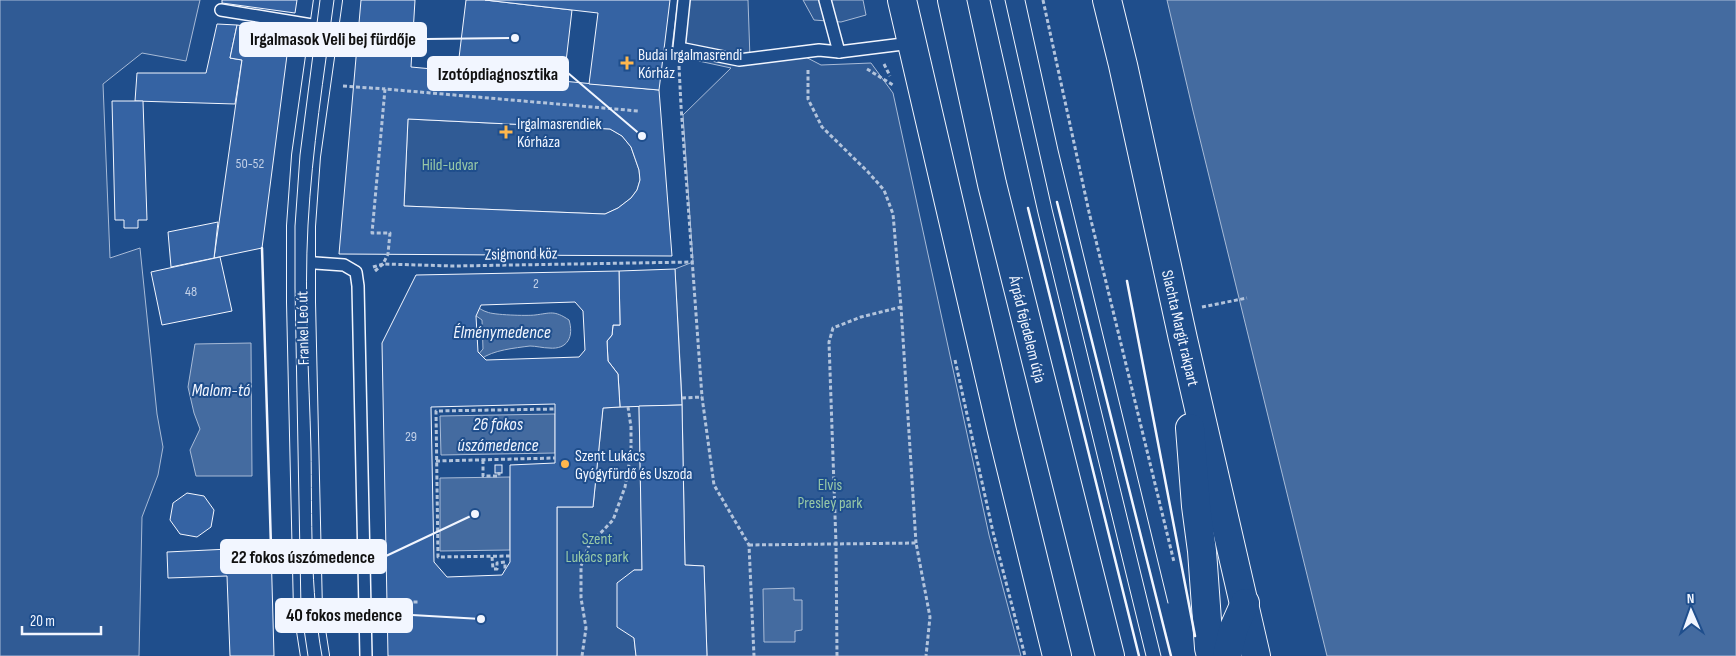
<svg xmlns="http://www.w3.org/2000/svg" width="1736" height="656" font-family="'Sofia Sans Condensed',sans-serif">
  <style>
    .built { fill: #305b95; stroke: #a8bbd7 }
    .water { fill: #446ba0; stroke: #a8bbd7 }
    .building { fill: #3563a3; stroke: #f2f6ff; fill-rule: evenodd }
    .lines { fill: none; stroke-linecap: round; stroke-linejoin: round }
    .service-casing { stroke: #f2f6ff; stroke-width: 14 }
    .tertiary-casing { stroke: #f2f6ff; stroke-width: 30 }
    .secondary-casing { stroke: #f2f6ff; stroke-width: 30 }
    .path { stroke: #b3c4dc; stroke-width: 3; stroke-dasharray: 4 2.5; stroke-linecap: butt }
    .service { stroke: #1f4e8c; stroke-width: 11 }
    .tertiary { stroke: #1f4e8c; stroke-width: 28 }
    .secondary { stroke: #1f4e8c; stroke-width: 28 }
    .tram { stroke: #f2f6ff; stroke-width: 1 }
    .wall { stroke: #f2f6ff; stroke-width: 2.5 }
    .poi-dot { fill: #ffb74d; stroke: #1f4e8c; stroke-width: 2 }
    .labels { text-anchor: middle; stroke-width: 4; stroke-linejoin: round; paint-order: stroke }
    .number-label { font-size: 14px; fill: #c3d1e8 }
    .poi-label { font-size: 16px; fill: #f2f6ff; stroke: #1f4e8c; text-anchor: start }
    .park-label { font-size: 16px; fill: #97c8a6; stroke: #1f4e8c }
    .street-label { font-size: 16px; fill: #f2f6ff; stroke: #1f4e8c }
    .water-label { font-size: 18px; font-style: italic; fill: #f2f6ff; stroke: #1f4e8c }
    .leader { fill: none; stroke: #f2f6ff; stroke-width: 2 }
    .callout-dot { fill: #f2f6ff; stroke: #1f4e8c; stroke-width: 2 }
    .callout { fill: #f2f6ff; stroke: #f2f6ff; stroke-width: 2 }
    .callout-label { font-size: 18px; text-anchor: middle; font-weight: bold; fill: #111 }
  </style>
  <rect width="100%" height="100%" fill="#1f4e8c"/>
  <g class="built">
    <path d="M0,0H200L186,61L142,53L103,84L110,258L140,248L157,414L163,447L158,475L142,517L139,656H0Z"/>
    <path d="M678,0H748L750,59L796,52L821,65L871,63L893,93L989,535L1021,656H707L704,566L685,565L682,398L675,269L693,262L683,115L731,68L671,55Z"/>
    <path d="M803,0H863L866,15L841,22L814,20Z"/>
    <path d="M408,119L610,129L622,136L631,147L639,170L640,180L637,190L631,198L618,208L605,214L404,206Z"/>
    <path d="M639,406L642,570H634V638L636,656H557V507H593L603,408Z"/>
  </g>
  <g class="water">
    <path d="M1167,0H1736V656H1327L1193,111Z"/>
    <path d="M476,306C479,308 483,311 487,312C493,315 527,316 535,315C551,313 554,310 569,320C574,336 568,350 549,348C543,348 536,346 530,346C515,348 493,350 481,359L477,356L483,349L482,320L472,313Z"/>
    <path d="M251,343L252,476H196L190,450L200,429L194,413L188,387L195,344Z"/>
    <path d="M555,414V453L441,455L440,416Z"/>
    <path d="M510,477V550L440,551V478Z"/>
    <path d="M794,588V600H802V630L795,631V642H764L763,589Z"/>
  </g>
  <g class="building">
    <path d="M222,0H297L295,13L222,3Z"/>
    <path d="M361,0H415L411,67L659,90L672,256L339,254ZM408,119L610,129L622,136L631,147L639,170L640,180L637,190L631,198L618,208L605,214L404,206Z"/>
    <path d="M466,0H485L572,10L564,79L458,66Z"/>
    <path d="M485,0H670L659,90L589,84L598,13Z"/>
    <path d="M217,24L237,25L230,58L242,60L235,104L135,101L137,73H206Z"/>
    <path d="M237,25L290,32L262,248L214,258L242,60L230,58Z"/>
    <path d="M112,101H143L147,220H138V228H124V220H115Z"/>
    <path d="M218,222L214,258L171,267L168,232Z"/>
    <path d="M220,257L232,311L162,325L151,272Z"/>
    <path d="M675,269L682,405L620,407L618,374L608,361L607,341L612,335L613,325H620L619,271Z"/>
    <path d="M619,271L620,325H613L612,335L607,341L608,361L618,374L620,407L603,408L593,507H557V656H388L382,343L416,275ZM575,302L583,311L585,350L579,357L486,360L478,352L476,316L481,305ZM555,404V463L510,465V562L505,570L502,575L447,577L434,562L431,407Z"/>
    <path d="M682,405L685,565L704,566L707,656H636L634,638L617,627V583L634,570H642L639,406Z"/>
    <rect x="495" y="465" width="7" height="8"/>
    <path d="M187,493L204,496L214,510L211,527L197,537L180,534L170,520L173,503Z"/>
    <path d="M271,547L274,656H230L227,576L168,578L167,552Z"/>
  </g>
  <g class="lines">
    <g class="service-casing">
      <g id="service">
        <path d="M684,0L679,48L739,60L819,50L839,52L911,43"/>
        <path d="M825,0L839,52"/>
        <path d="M221,10L324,27"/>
        <path d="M301,262L344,265L356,272L358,286L366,656"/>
      </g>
    </g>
    <g class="tertiary-casing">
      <path id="tertiary" d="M315,656L308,611L301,302V226L306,156L328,0"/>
    </g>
    <g class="secondary-casing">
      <g id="secondary">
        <path d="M902,0L1002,431L1057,656"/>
        <path d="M952,0L992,184L1110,656"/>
        <path d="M1107,0L1123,65L1183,339L1256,656"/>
        <path d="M1190,428L1196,506L1202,551L1209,648L1211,656"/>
        <path d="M1227,656L1233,630L1245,603"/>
      </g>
    </g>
    <g class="path">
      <path d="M1043,0L1089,212L1174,562"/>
      <path d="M884,64L890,76"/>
      <path d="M679,66L681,106L702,397L714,485L749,545L754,656"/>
      <path d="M867,69L893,85"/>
      <path d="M808,70V99L822,127L868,172L884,190L893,214L901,307L916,543"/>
      <path d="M343,86L385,89"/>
      <path d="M373,267L383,264L388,254L390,233H372L385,89L638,111"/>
      <path d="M375,271L383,264L454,266L693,262"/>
      <path d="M1202,307L1247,298"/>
      <path d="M955,360L993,532L1025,656"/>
      <path d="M682,398L702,397"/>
      <path d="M483,460V476H499V472"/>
      <path d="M436,461L555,458"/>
      <path d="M749,545L916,543L930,617L926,656"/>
      <path d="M510,556L438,557L436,411L555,409"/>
      <path d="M492,557L493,569H497V563L505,562V570"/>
      <path d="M407,602H420"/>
      <path d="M582,656L586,628L581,598V566L589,545L613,520L625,487L631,453V427L628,407"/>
      <path d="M837,656L836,544L829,342L833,328L861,317L901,307"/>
    </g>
    <use href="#service" class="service"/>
    <use href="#tertiary" class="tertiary"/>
    <use href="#secondary" class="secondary"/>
    <g class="tram">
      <path d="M990,0L1038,213L1146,656"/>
      <path d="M1005,0L1052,209L1161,656"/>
      <path d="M1025,0L1058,150L1168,603"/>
      <path d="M308,656L301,609L295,288V226L300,155L320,0"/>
      <path d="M322,656C310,590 312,516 311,449C309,374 304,300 308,225C312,150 324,75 334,0"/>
    </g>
    <g class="wall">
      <path d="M1057,202L1171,656"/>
      <path d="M1028,208L1139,656"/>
      <path d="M262,248L271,547"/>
      <path d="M1127,281L1195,636"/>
    </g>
  </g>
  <g class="poi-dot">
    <path d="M624.5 55.5h5v5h5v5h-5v5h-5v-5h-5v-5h5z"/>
    <path d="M503.5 124.5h5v5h5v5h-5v5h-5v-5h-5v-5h5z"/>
    <circle cx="565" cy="464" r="5"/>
  </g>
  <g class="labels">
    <g class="number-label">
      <text x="250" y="168">50-52</text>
      <text x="536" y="288">2</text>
      <text x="191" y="296">48</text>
      <text x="411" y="441">29</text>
    </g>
    <g class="poi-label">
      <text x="638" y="60">Budai Irgalmasrendi<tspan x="638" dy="18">Kórház</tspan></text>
      <text x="517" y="129">Irgalmasrendiek<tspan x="517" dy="18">Kórháza</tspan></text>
      <text x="575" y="461">Szent Lukács<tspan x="575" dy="18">Gyógyfürdő és Uszoda</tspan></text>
    </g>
    <g class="park-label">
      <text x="450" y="170">Hild-udvar</text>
      <text x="830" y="490">Elvis<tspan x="830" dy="18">Presley park</tspan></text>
      <text x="597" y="544">Szent<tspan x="597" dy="18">Lukács park</tspan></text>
    </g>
    <g class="street-label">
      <text transform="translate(521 253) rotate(-1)" y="6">Zsigmond köz</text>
      <text transform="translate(302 328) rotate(-91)" y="6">Frankel Leó út</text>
      <text transform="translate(1181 328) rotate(77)" y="6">Slachta Margit rakpart</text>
      <text transform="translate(1028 329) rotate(76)" y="6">Árpád fejedelem útja</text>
    </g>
    <g class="water-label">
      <text x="502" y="338">Élménymedence</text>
      <text x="221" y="396">Malom-tó</text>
      <text x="498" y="430">26 fokos<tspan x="498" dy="21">úszómedence</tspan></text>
    </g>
  </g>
  <path class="leader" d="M515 38L426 39M642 136L568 73M475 514L386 556M481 619L412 615"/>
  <g class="callout-dot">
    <circle cx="515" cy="38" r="5"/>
    <circle cx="642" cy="136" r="5"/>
    <circle cx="475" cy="514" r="5"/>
    <circle cx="481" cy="619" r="5"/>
  </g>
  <g class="callout">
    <rect x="240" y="23" width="186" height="33" rx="5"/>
    <rect x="428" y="57" width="140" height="33" rx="5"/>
    <rect x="221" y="540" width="165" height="33" rx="5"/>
    <rect x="276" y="599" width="136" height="33" rx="5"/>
  </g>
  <g class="callout-label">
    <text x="333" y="45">Irgalmasok Veli bej fürdője</text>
    <text x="498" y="80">Izotópdiagnosztika</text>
    <text x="303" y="563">22 fokos úszómedence</text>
    <text x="344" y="621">40 fokos medence</text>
  </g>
  <g transform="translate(1691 611) rotate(358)" stroke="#1f4e8c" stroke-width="4" paint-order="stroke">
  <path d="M0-4L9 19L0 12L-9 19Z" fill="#f2f6ff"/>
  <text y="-8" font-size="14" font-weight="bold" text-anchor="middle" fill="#f2f6ff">N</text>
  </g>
  <path d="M22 626v8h79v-8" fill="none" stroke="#f2f6ff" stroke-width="2.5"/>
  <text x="30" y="626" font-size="15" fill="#f2f6ff" stroke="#1f4e8c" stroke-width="4" paint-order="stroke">20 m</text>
</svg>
